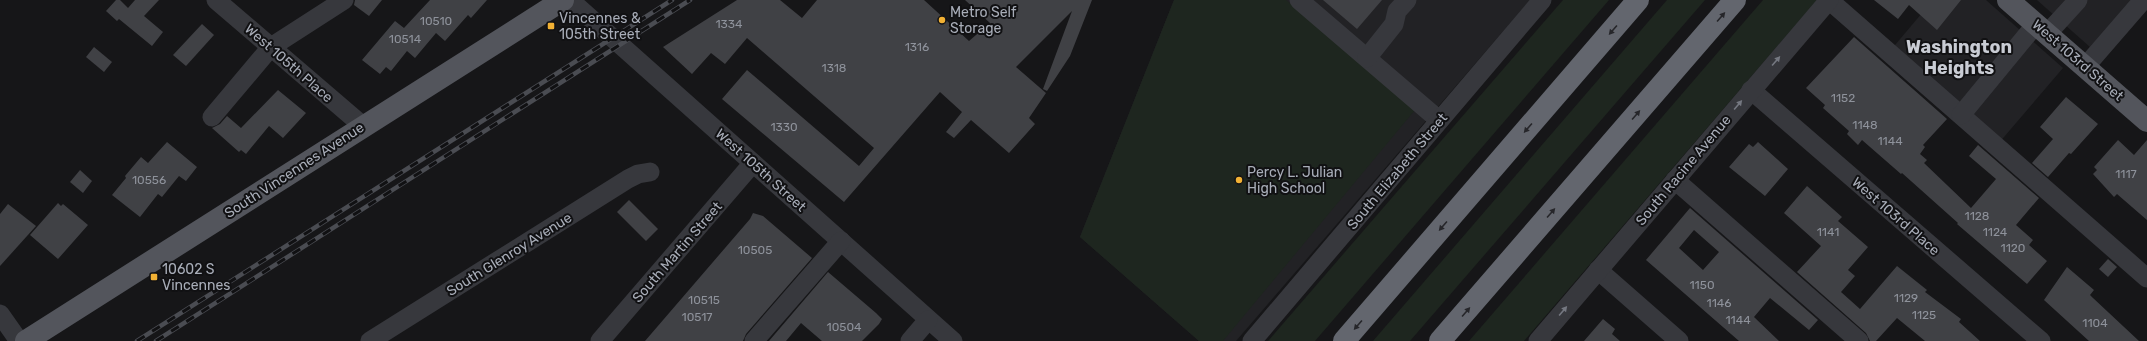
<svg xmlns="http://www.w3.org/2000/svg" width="2147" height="341" font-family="Rubik,sans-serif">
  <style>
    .built { fill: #222225 }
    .green { fill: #1e261f }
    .building { fill: #404145; fill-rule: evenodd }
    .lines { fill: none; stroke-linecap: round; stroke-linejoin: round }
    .minor { stroke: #37383d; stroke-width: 19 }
    .major { stroke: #53555c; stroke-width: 22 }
    .highway { stroke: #63666e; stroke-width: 22 }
    .rail-casing { stroke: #4a4c52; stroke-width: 4.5 }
    .rail { stroke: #111113; stroke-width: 3; stroke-dasharray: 9; stroke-linecap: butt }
    .oneway { fill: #26262a }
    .oneway2 { fill: #757881 }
    .poi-dot { fill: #f2b134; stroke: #111113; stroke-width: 1.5 }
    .labels { text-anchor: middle; stroke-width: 4; stroke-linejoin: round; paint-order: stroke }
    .number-label { font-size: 12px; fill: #8e929b }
    .poi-label { font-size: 14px; fill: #a8adb8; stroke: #111113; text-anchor: start }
    .street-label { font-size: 14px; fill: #a8adb8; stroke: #111113 }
    .district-label { font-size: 18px; font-weight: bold; fill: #c9ccd4; stroke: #111113 }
  </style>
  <rect width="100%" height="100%" fill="#161618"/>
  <g class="built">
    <path d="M1174,0H1530L1236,341H1199L1080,237Z"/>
    <path d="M1933,0H1986L2063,68L1998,144L1890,51Z"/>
    <path d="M2037,0H2131L2090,47Z"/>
  </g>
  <g class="green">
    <path d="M1174,0H1286L1415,110L1223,341H1199L1080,237Z"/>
    <path d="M1563,0H1609L1315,341H1268Z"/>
    <path d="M1667,0H1705L1410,341H1373Z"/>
    <path d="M1763,0H1817L1524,341H1469Z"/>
  </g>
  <g class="building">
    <path d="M116,0H120L128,8L135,0H159L144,16L163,32L152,46L119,19L117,21L106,11Z"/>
    <path d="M355,0H382L369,16L354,5Z"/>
    <path d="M430,0H487L471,18L468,15L445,41L436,33L415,58L407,51L391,71L386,67L380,74L362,60L395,21L404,28Z"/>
    <path d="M737,0H780L802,18L817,0H924L969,41L990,23L965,0H1092L1070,56L1047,91L1043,89L1072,11L1016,67L1046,93L1029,118L1035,124L1009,153L971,120L954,138L946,132L962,112L940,92L844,202L722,99L747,70L859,166L874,148L747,38L725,64L711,53L692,74L663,47Z"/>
    <path d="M1323,0H1382L1357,29Z"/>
    <path d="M1874,0H1961L1937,30L1909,5L1898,19Z"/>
    <path d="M202,24L214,35L186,66L173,55Z"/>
    <path d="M1854,37L1947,119L1923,145L1925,147L1920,154L1927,160L1924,163L1971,208L1996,179L1969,156L1978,145L2039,198L2016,225L2033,240L2029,245L2047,261L2027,284L1957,224L1958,223L1902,173L1901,174L1862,140L1858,145L1847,134L1849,131L1823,108L1825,105L1806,88Z"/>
    <path d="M94,47L112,62L104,72L86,57Z"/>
    <path d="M278,90L306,113L283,138L269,126L246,154L241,150L239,152L212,128L220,124L227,116L241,128Z"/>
    <path d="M2066,97L2098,124L2071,154L2069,153L2048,177L2032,163L2053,139L2040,127Z"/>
    <path d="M2118,140L2134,155L2147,140V220L2117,194L2114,197L2093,174L2097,170L2094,167Z"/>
    <path d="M167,142L197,167L186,181L179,176L162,197L158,194L140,217L112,195L126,178L125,176L141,157L148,163Z"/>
    <path d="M1758,142L1788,169L1765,196L1729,167L1749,144L1753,147Z"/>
    <path d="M80,170L92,181L83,193L70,182Z"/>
    <path d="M1807,186L1842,217L1838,221L1868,247L1848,270L1855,276L1841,292L1860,309L1897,266L1927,290L1925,292L1961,319L1959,322L1980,341H1925L1897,318L1876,341H1870L1866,333L1797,272L1821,246L1784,213Z"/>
    <path d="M629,200L658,229L646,241L617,212Z"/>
    <path d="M58,203L61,206L63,204L88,225L58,259L30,235Z"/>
    <path d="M8,204L36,226L0,266V214Z"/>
    <path d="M1690,208L1818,320L1809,330L1770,298L1754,317L1779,341H1739L1646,260ZM1694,230L1719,252L1703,270L1679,248Z"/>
    <path d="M753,213L763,216L812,258L746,334L743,341H645L750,219Z"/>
    <path d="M2108,259L2117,267L2108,277L2099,269Z"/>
    <path d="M2067,267L2094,290L2090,295L2093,298L2139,341H2089L2044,300Z"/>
    <path d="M828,272L876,313L882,319L879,324L862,341H822L801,323L786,341H769Z"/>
    <path d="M1603,319L1615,329L1612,334L1620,341H1584Z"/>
  </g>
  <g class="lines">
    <g class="minor">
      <path d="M216,0L363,126"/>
      <path d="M570,0L953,341"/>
      <path d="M1299,0L1439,120"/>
      <path d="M1829,0L2147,278"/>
      <path d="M2047,34L2078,0"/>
      <path d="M1367,58L1394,24L1397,11L1407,0"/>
      <path d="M2085,67L2143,0"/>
      <path d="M1751,90L2041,341"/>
      <path d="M1961,115L2036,24"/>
      <path d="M212,117L271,47L344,0"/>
      <path d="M1675,180L1859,341"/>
      <path d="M1598,270L1679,341"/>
      <path d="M0,314L19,341"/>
      <path d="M370,341L628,179L638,174L650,172"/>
      <path d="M600,341L753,163"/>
      <path d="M754,341L841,241"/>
      <path d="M910,341L928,320"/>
      <path d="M1252,341L1542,0"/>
      <path d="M1538,341L1829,0"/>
    </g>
    <g class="major">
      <path d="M2008,0L2147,121"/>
      <path d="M26,341L563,0"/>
    </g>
    <g class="highway">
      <path d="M1344,341L1638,0"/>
      <path d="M1440,341L1735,0"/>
    </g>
    <g class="rail-casing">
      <g id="rail">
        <path d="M137,341L672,0"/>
        <path d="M156,341L690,0"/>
      </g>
    </g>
    <use href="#rail" class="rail"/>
  </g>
  <defs><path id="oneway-solid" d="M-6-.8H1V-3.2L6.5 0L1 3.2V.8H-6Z"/></defs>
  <g class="oneway">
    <use href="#oneway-solid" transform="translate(1721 17) rotate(-49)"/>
    <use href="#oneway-solid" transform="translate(1613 30) rotate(131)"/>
    <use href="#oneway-solid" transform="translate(1636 115) rotate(-49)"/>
    <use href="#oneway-solid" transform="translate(1528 128) rotate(131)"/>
    <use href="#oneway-solid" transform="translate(1551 213) rotate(-49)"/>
    <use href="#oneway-solid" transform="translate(1443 226) rotate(131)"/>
    <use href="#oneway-solid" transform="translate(1466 312) rotate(-49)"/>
    <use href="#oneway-solid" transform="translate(1358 325) rotate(131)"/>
  </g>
  <g class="oneway2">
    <use href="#oneway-solid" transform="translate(1776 61) rotate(-49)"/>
    <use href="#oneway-solid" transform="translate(1738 105) rotate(-50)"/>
    <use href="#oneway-solid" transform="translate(1563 311) rotate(-50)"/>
  </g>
  <g class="poi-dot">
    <circle cx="942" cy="20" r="4"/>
    <rect x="547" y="22" width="8" height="8" rx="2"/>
    <circle cx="1239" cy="180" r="4"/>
    <rect x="150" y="273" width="8" height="8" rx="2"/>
  </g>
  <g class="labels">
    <g class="number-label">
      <text x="436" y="25">10510</text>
      <text x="729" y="28">1334</text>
      <text x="405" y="43">10514</text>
      <text x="917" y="51">1316</text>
      <text x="834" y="72">1318</text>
      <text x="1843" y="102">1152</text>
      <text x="1865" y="129">1148</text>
      <text x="784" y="131">1330</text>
      <text x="1890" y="145">1144</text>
      <text x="2126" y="178">1117</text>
      <text x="149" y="184">10556</text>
      <text x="1977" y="220">1128</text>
      <text x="1828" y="236">1141</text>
      <text x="1995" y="236">1124</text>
      <text x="2013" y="252">1120</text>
      <text x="755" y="254">10505</text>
      <text x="1702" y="289">1150</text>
      <text x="1906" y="302">1129</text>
      <text x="704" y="304">10515</text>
      <text x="1719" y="307">1146</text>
      <text x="1924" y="319">1125</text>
      <text x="697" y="321">10517</text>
      <text x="1738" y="324">1144</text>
      <text x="2095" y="327">1104</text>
      <text x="844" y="331">10504</text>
    </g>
    <g class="poi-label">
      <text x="950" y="17">Metro Self<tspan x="950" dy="16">Storage</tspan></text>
      <text x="559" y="23">Vincennes &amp;<tspan x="559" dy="16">105th Street</tspan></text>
      <text x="1247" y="177">Percy L. Julian<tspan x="1247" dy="16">High School</tspan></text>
      <text x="162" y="274">10602 S<tspan x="162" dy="16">Vincennes</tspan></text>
    </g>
    <g class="street-label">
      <text transform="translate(2078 60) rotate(41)" y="5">West 103rd Street</text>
      <text transform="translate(289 63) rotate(41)" y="5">West 105th Place</text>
      <text transform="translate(294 170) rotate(-33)" y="5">South Vincennes Avenue</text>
      <text transform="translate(761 170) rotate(42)" y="5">West 105th Street</text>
      <text transform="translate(1683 170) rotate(-50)" y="5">South Racine Avenue</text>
      <text transform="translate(1397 171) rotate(-50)" y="5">South Elizabeth Street</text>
      <text transform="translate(1896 216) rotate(41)" y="5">West 103rd Place</text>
      <text transform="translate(677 252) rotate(-49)" y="5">South Martin Street</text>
      <text transform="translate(509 254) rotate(-32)" y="5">South Glenroy Avenue</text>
    </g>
    <g class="district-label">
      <text x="1959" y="53">Washington<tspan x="1959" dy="21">Heights</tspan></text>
    </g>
  </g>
</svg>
